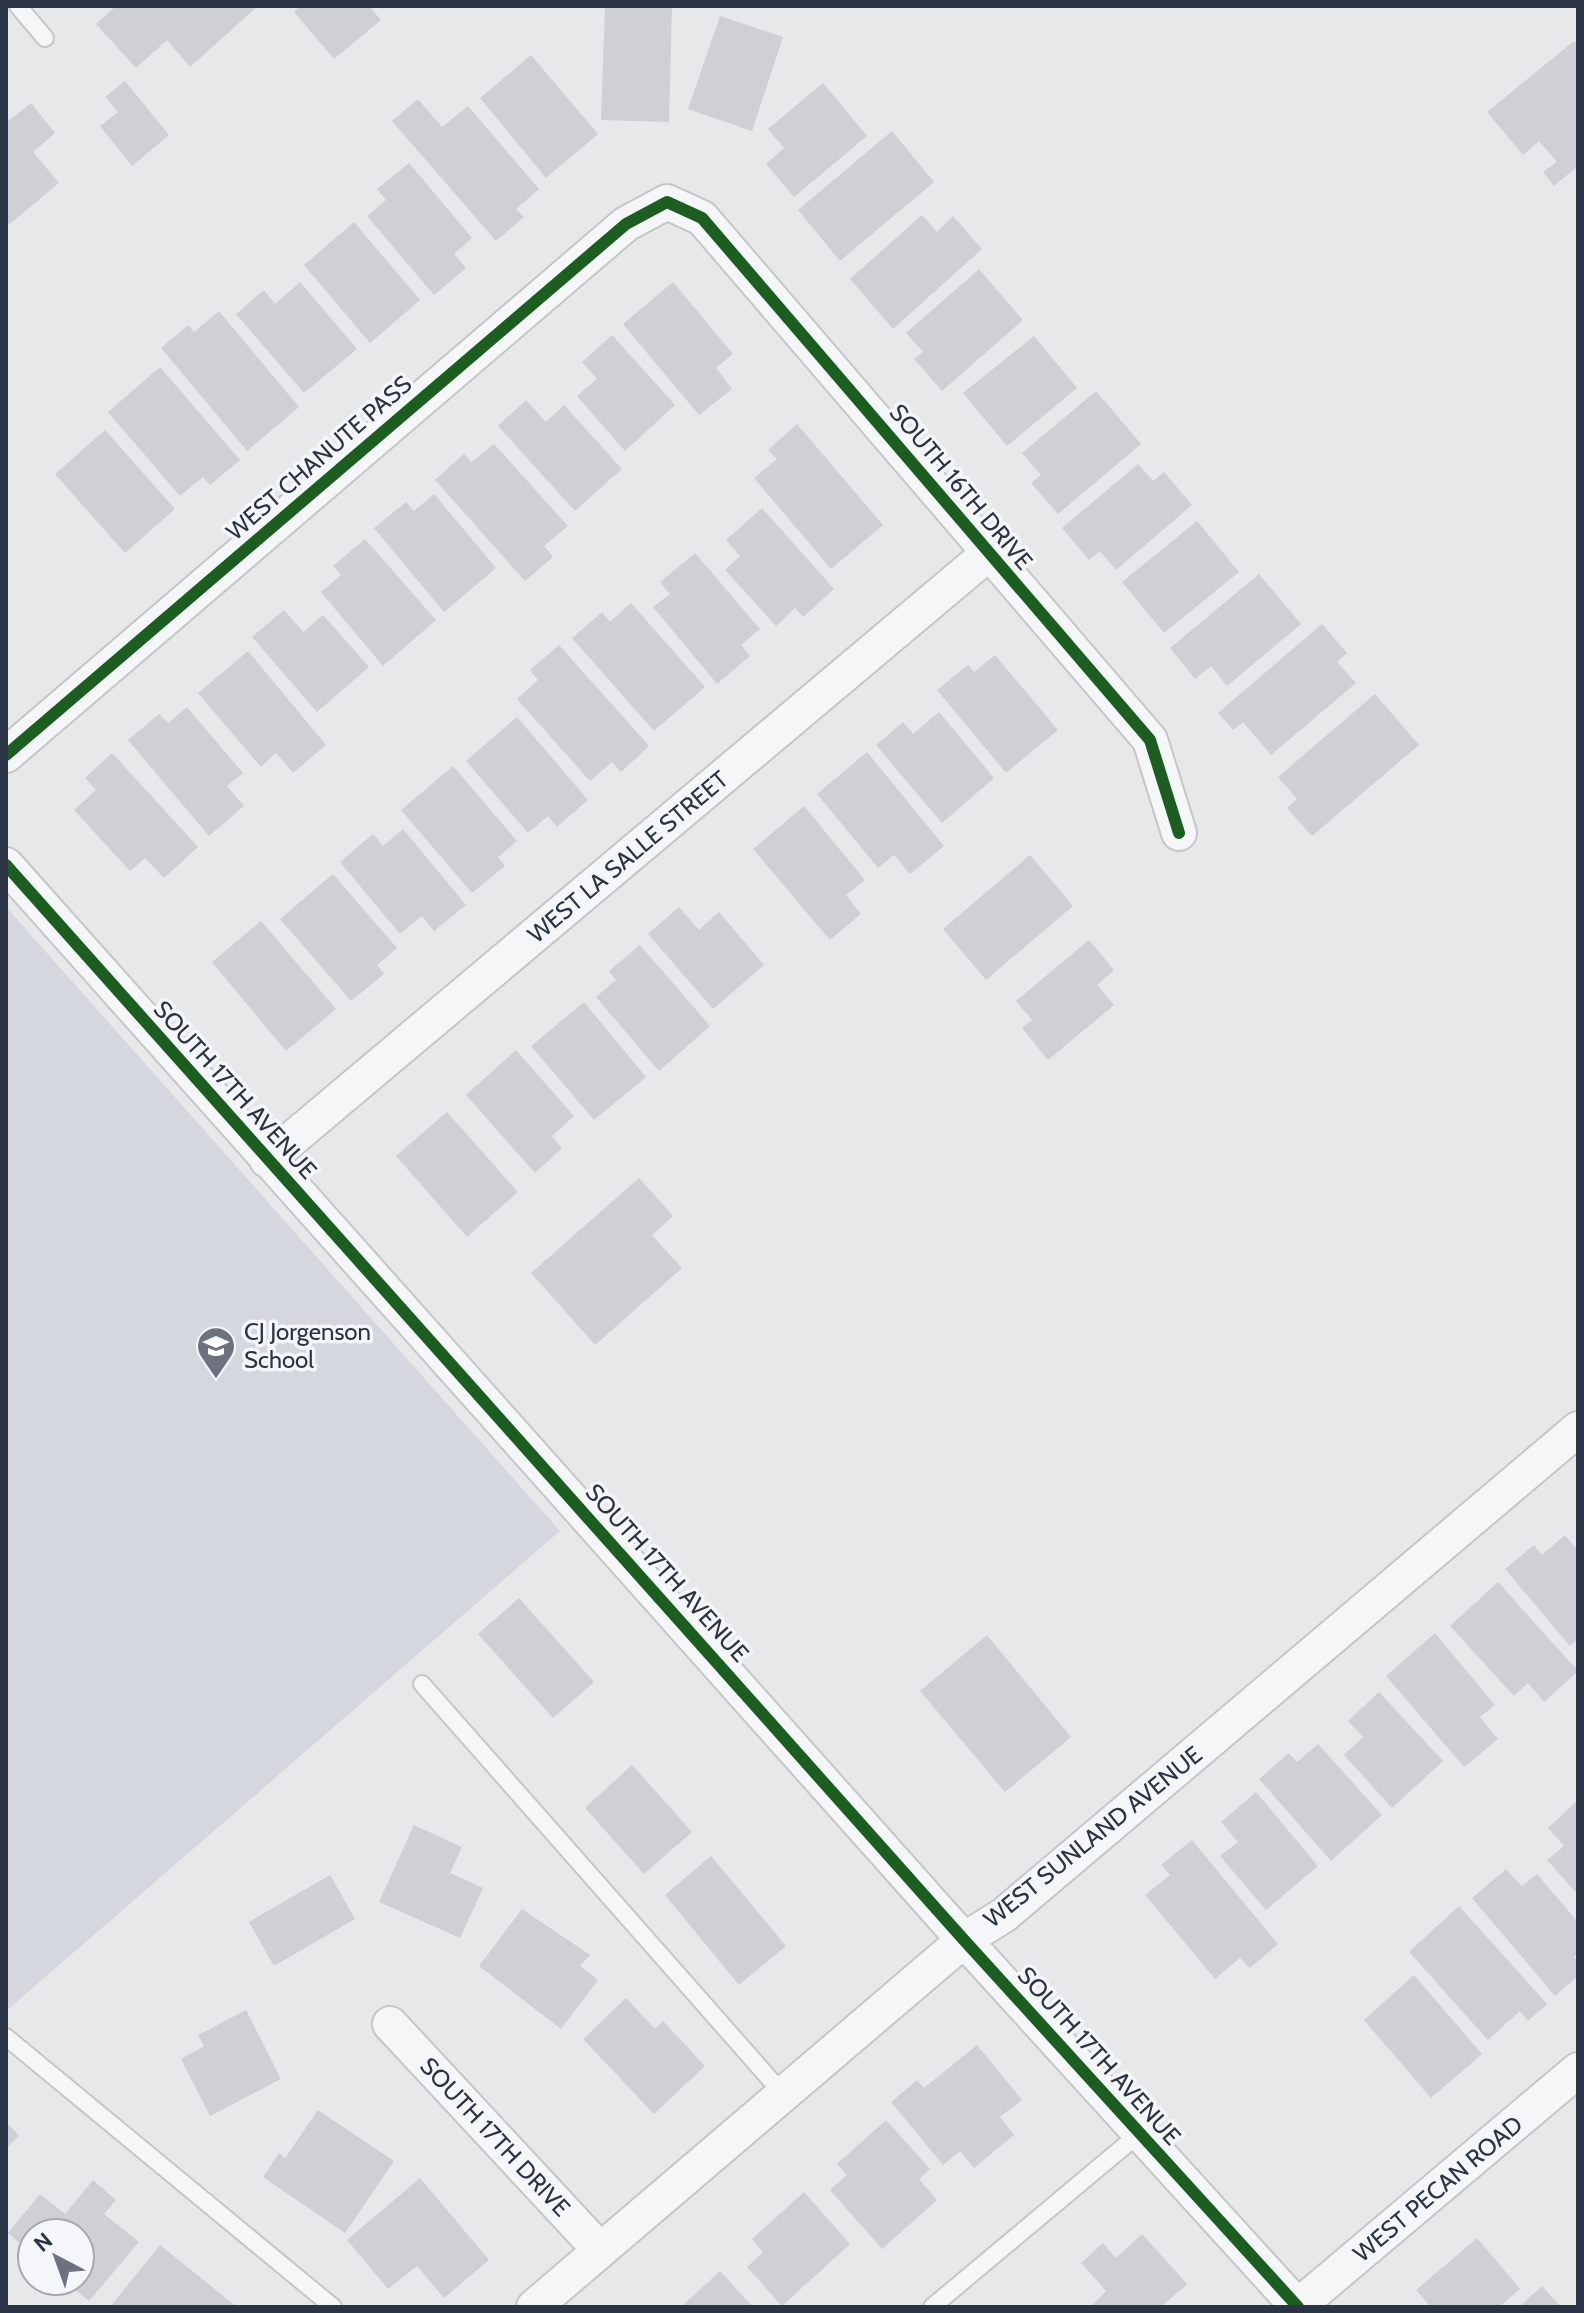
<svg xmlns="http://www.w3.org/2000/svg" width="1584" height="2313" font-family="Cabin,sans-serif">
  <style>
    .built { fill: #d4d7dd }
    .building { fill: #ced0d3 }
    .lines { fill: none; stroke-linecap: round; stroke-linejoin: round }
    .service-casing { stroke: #c4c6c8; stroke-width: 20 }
    .minor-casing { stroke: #c4c6c8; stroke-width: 38 }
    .service { stroke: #f5f6f7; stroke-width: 16 }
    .minor { stroke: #f5f6f7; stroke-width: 34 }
    .cycleway-casing { stroke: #f4f6f9; stroke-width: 17 }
    .cycleway { stroke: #1b5e20; stroke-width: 12 }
    .labels { text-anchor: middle; stroke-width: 7; stroke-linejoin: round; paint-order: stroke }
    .street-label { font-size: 24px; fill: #2b3445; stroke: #f4f6f9 }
    .poi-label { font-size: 24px; fill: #2b3445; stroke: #f4f6f9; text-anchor: start }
  </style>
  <rect width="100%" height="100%" fill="#e6e8ea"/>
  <path class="built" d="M6,907L560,1531L6,2011Z"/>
  <g class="building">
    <path d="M116,6H258L190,67L167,40L136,68L96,24Z"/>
    <path d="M301,6H369L381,20L334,59L294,12Z"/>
    <path d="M605,6H672L669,122L601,120Z"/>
    <path d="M720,16L783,37L752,131L688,109Z"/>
    <path d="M1574,41L1578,46V166L1554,186L1543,172L1557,162L1539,141L1523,155L1487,112Z"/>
    <path d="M531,55L598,134L546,178L480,98Z"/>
    <path d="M125,81L169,135L132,166L100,126L118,112L105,97Z"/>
    <path d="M823,83L867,136L794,197L766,164L784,148L768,129Z"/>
    <path d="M418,99L442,127L468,106L539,189L516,209L524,217L496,241L392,121Z"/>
    <path d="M31,103L55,133L33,152L59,183L6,227V123Z"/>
    <path d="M892,131L934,182L840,261L798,210Z"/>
    <path d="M409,163L472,238L454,254L466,268L434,295L367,216L386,200L377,189Z"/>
    <path d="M922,215L937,232L953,216L982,249L893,329L850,279Z"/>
    <path d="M354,222L420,300L370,343L304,265Z"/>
    <path d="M979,269L1023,320L942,391L914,359L923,352L906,333Z"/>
    <path d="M300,282L357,349L304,393L236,314L264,290L275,304Z"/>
    <path d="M673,282L733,354L716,368L732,389L699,415L623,324Z"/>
    <path d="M219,311L299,407L247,451L161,348L188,325L194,332Z"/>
    <path d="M612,335L675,405L625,451L577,396L597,379L582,362Z"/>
    <path d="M1034,336L1077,388L1007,446L963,393Z"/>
    <path d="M160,367L240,460L210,485L203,477L180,496L108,412Z"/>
    <path d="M1096,391L1141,444L1058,514L1031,483L1041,475L1022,453Z"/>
    <path d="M526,400L546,422L564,405L622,469L575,511L498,426Z"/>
    <path d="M797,424L883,525L831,569L754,478L777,459L768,450Z"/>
    <path d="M105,430L175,509L125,553L55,474Z"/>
    <path d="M494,444L568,526L544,546L553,557L525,581L435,480L464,454L472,462Z"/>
    <path d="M1138,464L1153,481L1164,472L1192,505L1116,570L1100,551L1089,560L1062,528Z"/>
    <path d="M434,494L496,568L444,612L374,528L406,502L414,511Z"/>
    <path d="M762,508L834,589L803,617L795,608L776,626L725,570L740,556L726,540Z"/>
    <path d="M1197,521L1239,572L1164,633L1122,582Z"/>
    <path d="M365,539L436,620L383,666L321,592L341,575L333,566Z"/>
    <path d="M695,553L760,629L741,645L750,656L717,684L653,607L670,594L660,582Z"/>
    <path d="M1259,574L1301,624L1227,686L1211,666L1195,679L1170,648Z"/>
    <path d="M631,603L705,687L654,731L572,638L602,612L610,622Z"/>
    <path d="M284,610L303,632L323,615L369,667L317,712L252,637Z"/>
    <path d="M1322,624L1347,653L1337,662L1356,683L1271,755L1243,722L1233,730L1218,713Z"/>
    <path d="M559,645L649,746L621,772L612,762L590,781L517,699L538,680L530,670Z"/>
    <path d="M248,651L326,745L293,773L276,753L261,767L198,693Z"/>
    <path d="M995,655L1058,730L1006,773L937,690L968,665L974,672Z"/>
    <path d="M1375,694L1419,745L1312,836L1287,808L1297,799L1278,777Z"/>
    <path d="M187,707L243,773L227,786L244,806L209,836L128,740L159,714L168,723Z"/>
    <path d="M939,712L994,778L942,823L876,745L903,722L913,734Z"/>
    <path d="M517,717L588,800L557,827L548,816L528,833L466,761Z"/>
    <path d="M867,752L944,846L910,874L894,855L878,868L817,794Z"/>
    <path d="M112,753L198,847L164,878L145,858L130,871L74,810L96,790L85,778Z"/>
    <path d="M453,766L517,841L498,857L505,866L472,893L401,810Z"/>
    <path d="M804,806L865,880L846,895L861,914L830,940L753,849Z"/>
    <path d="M403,829L466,905L434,931L422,916L400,934L340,862L373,834L383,846Z"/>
    <path d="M1030,855L1073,906L986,980L943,929Z"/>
    <path d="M333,874L397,948L377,965L384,974L351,1001L280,919Z"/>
    <path d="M679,907L699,930L719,912L764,965L713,1009L648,934Z"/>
    <path d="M261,921L336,1009L286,1051L212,962Z"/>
    <path d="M1089,940L1114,970L1097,985L1114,1005L1048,1060L1022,1028L1032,1020L1016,1001Z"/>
    <path d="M640,945L710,1026L659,1071L596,997L616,980L609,971Z"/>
    <path d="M584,1002L646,1077L594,1120L531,1046Z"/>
    <path d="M516,1050L574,1116L552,1136L562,1148L535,1173L466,1095Z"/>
    <path d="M447,1112L518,1192L467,1237L396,1156Z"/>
    <path d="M639,1178L673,1216L652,1235L682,1268L595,1345L531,1273Z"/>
    <path d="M1565,1535L1578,1551V1639L1570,1646L1505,1569L1534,1545L1542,1555Z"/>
    <path d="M1498,1582L1578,1671L1544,1702L1528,1683L1514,1696L1450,1626Z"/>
    <path d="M519,1598L594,1682L553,1718L478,1634Z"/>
    <path d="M1435,1633L1495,1705L1480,1717L1498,1739L1464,1767L1386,1676Z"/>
    <path d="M987,1635L1071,1737L1005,1792L920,1691Z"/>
    <path d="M1379,1692L1443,1761L1392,1808L1344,1755L1363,1737L1348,1721Z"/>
    <path d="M1318,1744L1382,1815L1331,1861L1259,1779L1289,1753L1297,1762Z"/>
    <path d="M632,1765L692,1832L644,1874L585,1808Z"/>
    <path d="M1256,1792L1318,1866L1266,1910L1220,1856L1238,1842L1221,1822Z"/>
    <path d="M1578,1800V1895L1547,1860L1564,1846L1548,1828Z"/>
    <path d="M414,1825L462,1847L450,1873L483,1888L460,1938L379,1902Z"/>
    <path d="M1192,1840L1278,1944L1250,1968L1240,1958L1215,1979L1145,1895L1170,1875L1161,1865Z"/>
    <path d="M711,1856L786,1946L739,1985L665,1895Z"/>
    <path d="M1506,1869L1522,1886L1537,1874L1578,1922V1953L1574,1957L1578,1962V1976L1555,1996L1472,1898Z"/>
    <path d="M330,1875L355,1919L274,1966L249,1922Z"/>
    <path d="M1459,1906L1547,2004L1528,2021L1520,2011L1488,2040L1409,1952Z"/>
    <path d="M522,1909L590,1955L580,1966L598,1980L561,2029L479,1966Z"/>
    <path d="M1414,1975L1482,2054L1431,2098L1364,2020Z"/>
    <path d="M626,1998L655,2029L663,2021L705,2066L654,2114L583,2039Z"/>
    <path d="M246,2010L281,2079L210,2116L181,2059L204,2046L198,2035Z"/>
    <path d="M977,2045L1022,2100L1000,2117L1014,2135L974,2168L960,2151L943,2165L891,2102L917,2080L924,2088Z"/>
    <path d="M318,2110L394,2161L345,2233L263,2177L279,2153L285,2158Z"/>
    <path d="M886,2120L930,2169L919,2179L937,2200L882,2249L830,2190L847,2175L837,2164Z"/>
    <path d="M6,2122L19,2136L6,2148Z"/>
    <path d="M420,2178L489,2260L444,2298L417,2266L388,2289L347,2240Z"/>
    <path d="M93,2180L116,2200L104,2214L139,2242L89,2301L65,2281H80V2233H32V2254L8,2233L40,2194L65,2214Z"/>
    <path d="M804,2192L850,2244L782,2306L747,2267L763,2252L752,2239Z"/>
    <path d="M1142,2234L1187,2284L1161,2307H1093L1092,2305L1106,2291L1081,2263L1103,2243L1116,2258Z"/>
    <path d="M1477,2238L1520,2289L1499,2307H1431L1416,2290Z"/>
    <path d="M160,2245L237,2307H110Z"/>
    <path d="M720,2271L753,2307H681Z"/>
    <path d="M1542,2286L1561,2307H1519Z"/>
  </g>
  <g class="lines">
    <g class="service-casing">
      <g id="service">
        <path d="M18,6L45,38"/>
        <path d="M422,1684L784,2095"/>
        <path d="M6,2037L333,2307"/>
        <path d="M932,2307L1140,2133"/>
      </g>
    </g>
    <g class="minor-casing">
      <g id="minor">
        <path d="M6,755L626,224L667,202L702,218L1150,740L1179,833"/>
        <path d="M6,865L964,1940L1298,2307"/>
        <path d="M267,1160L989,553"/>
        <path d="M390,2024L600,2250"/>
        <path d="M534,2307L936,1964L964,1940L1004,1915L1578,1429"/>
        <path d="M1297,2307L1578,2070"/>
      </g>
    </g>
    <use href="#service" class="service"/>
    <use href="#minor" class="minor"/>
    <g class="cycleway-casing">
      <g id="cycleway">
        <path d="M6,755L626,224L667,202L702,218L1150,740L1179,833"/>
        <path d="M6,865L964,1940L1298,2307"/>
      </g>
    </g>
    <use href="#cycleway" class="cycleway"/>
  </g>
  <defs>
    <g id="school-pin" transform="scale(2)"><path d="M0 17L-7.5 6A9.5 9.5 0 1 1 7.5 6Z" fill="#6c737f" stroke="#f4f6f9"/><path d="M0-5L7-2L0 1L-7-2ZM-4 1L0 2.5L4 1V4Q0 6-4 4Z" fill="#fff"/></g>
  </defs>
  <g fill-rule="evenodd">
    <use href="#school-pin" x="216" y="1346"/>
  </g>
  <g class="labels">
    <g class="street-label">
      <text transform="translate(319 458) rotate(-41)" y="8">WEST CHANUTE PASS</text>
      <text transform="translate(961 487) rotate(50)" y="8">SOUTH 16TH DRIVE</text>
      <text transform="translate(628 857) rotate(-40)" y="8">WEST LA SALLE STREET</text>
      <text transform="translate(235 1090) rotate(48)" y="8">SOUTH 17TH AVENUE</text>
      <text transform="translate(667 1573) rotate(48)" y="8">SOUTH 17TH AVENUE</text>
      <text transform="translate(1093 1837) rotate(-39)" y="8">WEST SUNLAND AVENUE</text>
      <text transform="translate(1099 2056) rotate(48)" y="8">SOUTH 17TH AVENUE</text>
      <text transform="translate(495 2137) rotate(47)" y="8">SOUTH 17TH DRIVE</text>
      <text transform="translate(1438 2189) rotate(-40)" y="8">WEST PECAN ROAD</text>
    </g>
    <g class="poi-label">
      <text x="244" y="1340">CJ Jorgenson<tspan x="244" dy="28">School</tspan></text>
    </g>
  </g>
  <rect width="1584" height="2313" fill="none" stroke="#2b3445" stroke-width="16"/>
  <g transform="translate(56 2257) rotate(319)"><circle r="38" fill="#f4f6f9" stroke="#a4a8b1" stroke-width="2"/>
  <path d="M0-6L14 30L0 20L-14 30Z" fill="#6c737f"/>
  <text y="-12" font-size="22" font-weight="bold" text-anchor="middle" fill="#2b3445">N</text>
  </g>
</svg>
